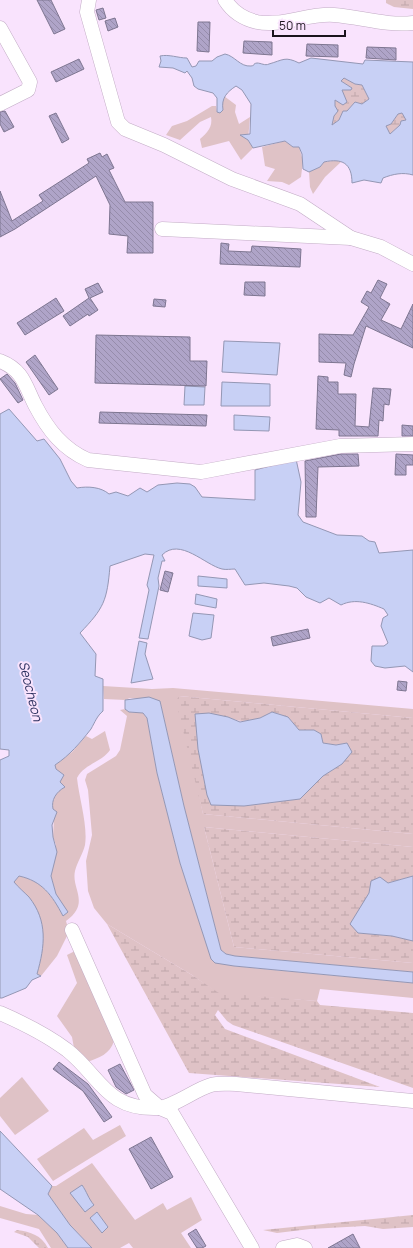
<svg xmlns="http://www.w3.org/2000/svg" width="413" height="1248" font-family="Manrope,sans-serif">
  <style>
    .green { fill: #dfc2c6; fill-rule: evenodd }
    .wetland { fill: url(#wetland-marsh); fill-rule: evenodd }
    .water { fill: #c8d0f5; stroke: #9497b4; fill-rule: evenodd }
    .building { fill: url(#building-back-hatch); stroke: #7e7691 }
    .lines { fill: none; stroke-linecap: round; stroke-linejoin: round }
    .minor-casing { stroke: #c2acc5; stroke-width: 15 }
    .minor { stroke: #fff; stroke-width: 14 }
    .labels { text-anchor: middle; stroke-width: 4; stroke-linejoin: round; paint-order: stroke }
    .water-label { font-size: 13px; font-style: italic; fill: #282d5c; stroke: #f9e3fd }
  </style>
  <defs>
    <pattern id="wetland-marsh" width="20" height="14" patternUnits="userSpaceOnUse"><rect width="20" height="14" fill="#dfc2c6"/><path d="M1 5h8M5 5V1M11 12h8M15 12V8" fill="none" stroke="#bfa6aa"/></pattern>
    <pattern id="building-back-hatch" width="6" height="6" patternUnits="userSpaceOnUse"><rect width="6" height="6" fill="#afa4c8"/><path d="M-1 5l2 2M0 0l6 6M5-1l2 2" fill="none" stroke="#968cab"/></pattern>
  </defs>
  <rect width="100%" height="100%" fill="#f9e3fd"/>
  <g class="green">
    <path d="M224,96L236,105L235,112L239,124L250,117L248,140L253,148L241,160L229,141L202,148L200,139C207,133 213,127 211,117L200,122L180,140L166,135L172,126L187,121L212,106H216L217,112L223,110L222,104Z"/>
    <path d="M285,141L293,147H299L303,161L301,177L289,185L282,182L267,181L275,169L265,166L262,147Z"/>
    <path d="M332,161H342L325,177L313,194L310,187L309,172L320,167L324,162Z"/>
    <path d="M103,686L152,689L173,688L413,709V718L179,696L203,814L413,834V847L204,827L234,947L413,963V972L235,956L226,954L221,950L184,806L160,701L130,698L125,700L104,699Z"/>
    <path d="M125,709L129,712L143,713L147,718L157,773L180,863L211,958L214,962L234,966L413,983V998L320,989L317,1001L219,994L192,975L107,924L94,908L88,891L86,861L92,835L88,790L85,780L87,774L116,756L120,750L127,716L120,710Z"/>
    <path d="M105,731L110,750C102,762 84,764 77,778C79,798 88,826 85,845C83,854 77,862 75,871C71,889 91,903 66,921L69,932L57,956L41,976L37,974L39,967L29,897L13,882L19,876C42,881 52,895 63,915L67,912L56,894L51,876L56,845L53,837L54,819L52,804L60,782L55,765L72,752L86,736L92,739Z"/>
    <path d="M75,951L114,1041C110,1054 99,1058 87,1062L74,1048L72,1037L57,1016L77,983L67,955Z"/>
    <path d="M22,1077L49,1111L15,1135L0,1116V1098Z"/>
    <path d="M120,1125L126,1136L53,1181L37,1159L84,1128L93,1140Z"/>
    <path d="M92,1163L135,1220L163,1203L167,1210L191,1197L202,1220L181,1233L191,1248H133L129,1243L120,1248H92L70,1225L48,1194L52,1186H56ZM97,1212L108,1227L102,1233L90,1218Z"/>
    <path d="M0,1206L26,1214L38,1215L57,1233L68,1248H51L39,1229L0,1218Z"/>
  </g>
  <g class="wetland">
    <path d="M386,0H413V9L394,7L386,3Z"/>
    <path d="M344,78L355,84L362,85L369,99L362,104L355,102L347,111L343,112L339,120L332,125L335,100L342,90H351L352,88L341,81Z"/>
    <path d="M402,113L407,120L401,121L400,125L390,134L385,126L391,124L398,114Z"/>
    <path d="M179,696L413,718V834L203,814L176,701ZM272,712L288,717L299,730H314L321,734L323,743L336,745L347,743L342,764L323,776L300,799L244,806L212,805L198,749L228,717C246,725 255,721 272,712Z"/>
    <path d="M204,827L413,847V876L388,883L372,881L369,893L363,904L358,933L392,936L413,941V963L234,947Z"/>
    <path d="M107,924L192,975L219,993L317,1001L320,1005L413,1013V1088L233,1025L227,1021L218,1010L215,1015L225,1029L380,1087L189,1073Z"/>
    <path d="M413,1215V1227L383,1229L365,1226L310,1229L277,1233L263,1230Z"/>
    <path d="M17,1230C31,1232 41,1235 48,1248H39L28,1237L14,1232Z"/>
  </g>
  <g class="water">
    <path d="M225,54C235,56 240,67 251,66C257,65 251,64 257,63C261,63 265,66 269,64C283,60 285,56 299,63L311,58L363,64L365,60L413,62V175C403,172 393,174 383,178L381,183L364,180L352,183C352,163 342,158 324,162L320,167L309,172L303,169L302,154L299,147H293L285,141L253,148L248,140L240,135L250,134L251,104L242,90L236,86C227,92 221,98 223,110L220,113L217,112V98L213,93L198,89L194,86L192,78L187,71L185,73L173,68L159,67L161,61L160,56C169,54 178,58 187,58L192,67L196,66L199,61H212L217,57ZM344,78L355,84L362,85L369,99L362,104L355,102L347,111H343L339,120L332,125L334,116L338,111L335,106V100L343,105L347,102L342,90H351L352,88L341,81ZM402,113L406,120L401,121L400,125L390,134L386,126L391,124L398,114Z"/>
    <path d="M224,341L280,343L277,375L222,372Z"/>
    <path d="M222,382L270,384V406H221Z"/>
    <path d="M185,386L205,387L204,405H184Z"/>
    <path d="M9,409L37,441L44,439L60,459L71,481L77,488C88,486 101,487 109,494L116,492L128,496L140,488L147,492L158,485L177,483L190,484L195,487L202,497L255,500V470L296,459L301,482L298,515L303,522L337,535L362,536L369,541L375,542L379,553L413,550V672L405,666L385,668L375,666L371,661L372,646H384L388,643L381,626L383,618L388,615L384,609C370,603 355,598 341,605L329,598L320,603L306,597L297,588L289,586L264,583L245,585L235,569C231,569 226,570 222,569C205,565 180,537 162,555L165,561H162L158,578L159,586L148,639L139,638L149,590L147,585L154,555L145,554L110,566C107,601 104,608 80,633L96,654L95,676L103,679V711C97,716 95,722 91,729C80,743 70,755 55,765L56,769L64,775L60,782L65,787C56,792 51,800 53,809L57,812L52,825L53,837L57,852L51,876L56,894L68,912L63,916C52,895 42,881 19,876L14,882C18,887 24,892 29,897C48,921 45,946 37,974L41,976L32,980L26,988L2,998H0V760L9,756V750L0,749V414Z"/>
    <path d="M234,415L270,417L269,431L234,430Z"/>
    <path d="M198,576L227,579V588L198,586Z"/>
    <path d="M196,594L217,599L216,608L195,604Z"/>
    <path d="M193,613L214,615L211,638L202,640L189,636Z"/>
    <path d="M139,641L147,643L145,654L153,679L131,683Z"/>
    <path d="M149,697L160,701L184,806L221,950L226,954L235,956L413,972V983L234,966L215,963L211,959L180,863L157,773L147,718L143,713L129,712L125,709V700Z"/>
    <path d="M272,712L288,717L299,730H314L321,734L323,743L336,745L347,743L352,752L342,764L323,776L300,799L244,806L211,805L207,795L198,749L195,714L209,713L228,717L240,722L260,718Z"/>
    <path d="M413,876V941L392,936L358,933L350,924L369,893L371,881L380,877L388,883Z"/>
    <path d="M0,1131L52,1186L48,1194L70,1225L92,1248H68L57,1233L38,1215L0,1189Z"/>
    <path d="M82,1185C87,1192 88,1198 94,1205L85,1212L70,1193Z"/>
    <path d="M97,1212L108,1227L102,1233L90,1218Z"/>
  </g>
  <g class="building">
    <path d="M37,0H51L65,29L54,34Z"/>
    <path d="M103,8L106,18L99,20L96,10Z"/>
    <path d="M115,18L118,27L108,31L105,21Z"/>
    <path d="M198,22H210L209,52L197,51Z"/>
    <path d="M244,41L272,42V55L243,53Z"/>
    <path d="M307,44L338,45V57L306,56Z"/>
    <path d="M367,47L396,48V60L366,58Z"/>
    <path d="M79,59L84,69L56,82L51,72Z"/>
    <path d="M5,111L14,127L4,132L0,124V112Z"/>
    <path d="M56,113L69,139L62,143L49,116Z"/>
    <path d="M100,153L102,157L107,154L114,168L109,170L125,202H153V253H127L128,236L109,234L110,205L96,176L15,229L0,237V191L12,221L43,201L39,195L89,163L87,159Z"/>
    <path d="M221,243L229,244L228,251L251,252L252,246L301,249L300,267L220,264Z"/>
    <path d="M378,280L387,284L380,298L390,304L381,320L401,329L413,304V348L366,326L354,364L351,377L344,375L346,363L319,362V334L353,335L369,307L361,302L367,291L371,293Z"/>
    <path d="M245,282H265V296L244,295Z"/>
    <path d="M98,283L103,292L90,298L98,310L89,316L88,314L70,326L63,316L89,298L85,289Z"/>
    <path d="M56,298L64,311L25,335L17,323Z"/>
    <path d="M154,299L166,300L165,307L153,306Z"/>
    <path d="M96,335L190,337V361H207L206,386L95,383Z"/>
    <path d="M35,355L58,389L49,395L26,362Z"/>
    <path d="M7,374L15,383L23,400L18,403L0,379Z"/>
    <path d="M318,376L328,377V382H338V394H356L355,426L369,427L373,388L391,389L389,405L384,404L383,421L379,420L378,436H339V430L316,429Z"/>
    <path d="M100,412L207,415L206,426L99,423Z"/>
    <path d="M402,425L413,426V436H402Z"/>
    <path d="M341,454H358L359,466L318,467L316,517H306L305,461Z"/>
    <path d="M396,454L413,455V465H406V475H395Z"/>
    <path d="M165,571L173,573L168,592L160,590Z"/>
    <path d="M308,629L310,638L273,646L271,637Z"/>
    <path d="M398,681L407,682L406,691L397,690Z"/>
    <path d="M59,1062L88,1084L112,1117L104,1122L83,1091L53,1069Z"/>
    <path d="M120,1064L134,1090L126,1094L116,1087L108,1070Z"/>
    <path d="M151,1137L173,1177L151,1189L129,1149Z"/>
    <path d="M196,1229L206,1246L202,1248H197L188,1234Z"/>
    <path d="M353,1234L360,1248H328Z"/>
  </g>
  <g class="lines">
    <g class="minor-casing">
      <g id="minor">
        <path d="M89,0L87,12L118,122L125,129L164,145L232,179L300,204L351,238"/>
        <path d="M225,0C232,11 244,19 257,22C282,27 308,13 334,15C361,17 386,26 413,23"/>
        <path d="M0,28L30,82L28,90L0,104"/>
        <path d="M162,229L351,238L381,247L413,264"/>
        <path d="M0,361C23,370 25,385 35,405C48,430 63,449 88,460L201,472L340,446L413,444"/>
        <path d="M72,930L145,1095L160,1108L172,1113L252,1248"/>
        <path d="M0,1013C23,1023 47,1035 67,1050C101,1077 106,1110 158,1108C173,1107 196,1089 211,1085C219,1083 228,1084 236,1084L413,1101"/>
        <path d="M283,1248L297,1245L305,1248"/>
      </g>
    </g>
    <use href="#minor" class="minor"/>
  </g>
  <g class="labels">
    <g class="water-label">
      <text transform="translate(31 691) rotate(76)" y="5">Seocheon</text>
    </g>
  </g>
  <path d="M273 30v6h72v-6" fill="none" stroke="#1a131c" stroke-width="2"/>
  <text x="279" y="30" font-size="12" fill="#1a131c" stroke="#f9e3fd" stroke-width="3" paint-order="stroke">50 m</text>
</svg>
